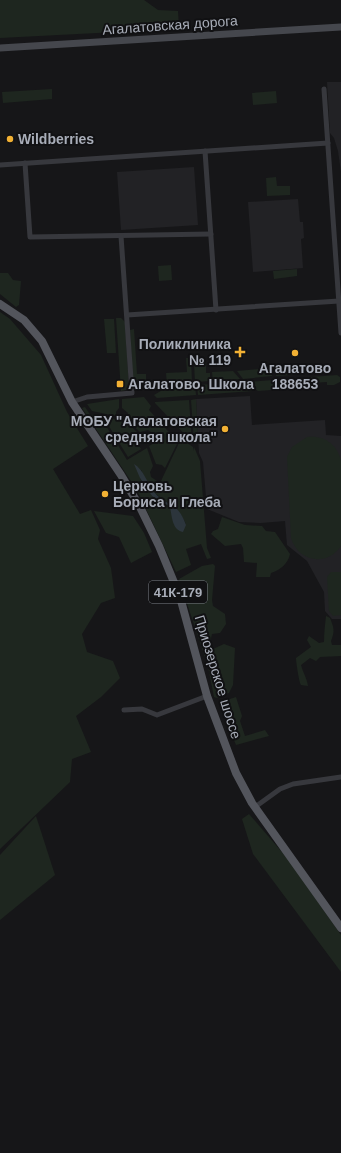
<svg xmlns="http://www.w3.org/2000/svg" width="341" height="1153" font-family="Arial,sans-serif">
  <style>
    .built { fill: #222225 }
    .green { fill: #1e261f; fill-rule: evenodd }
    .water { fill: #2c353c }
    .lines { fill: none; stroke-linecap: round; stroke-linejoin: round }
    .minor { stroke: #37383d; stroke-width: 5 }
    .secondary { stroke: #45474d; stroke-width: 7 }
    .primary { stroke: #53555c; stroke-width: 8 }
    .poi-dot { fill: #f2b134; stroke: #111113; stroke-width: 1.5 }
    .labels { text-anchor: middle; stroke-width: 4; stroke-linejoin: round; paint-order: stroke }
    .shield { fill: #111113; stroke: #7b7e86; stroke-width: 1 }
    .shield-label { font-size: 13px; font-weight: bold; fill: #a8adb8 }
    .street-label { font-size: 14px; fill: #a8adb8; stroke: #111113 }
    .poi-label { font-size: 14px; font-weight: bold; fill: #a8adb8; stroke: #111113; text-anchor: start }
  </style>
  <rect width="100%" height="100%" fill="#161618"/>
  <g class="built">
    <path d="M327,82H341V172L338,151L334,138L330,133Z"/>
    <path d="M194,167L198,225L121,230L117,172Z"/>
    <path d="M298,199L300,222H303L304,238L301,239L303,268L253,272L248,202Z"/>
    <path d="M250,396L252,425L325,420L326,435L341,436V619H332L325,611L324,592L307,561L287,545L285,521L261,523L239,522L207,509L203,462L199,453L196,399Z"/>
  </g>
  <g class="green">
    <path d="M0,0H144L158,10L178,11L179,27L175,29L0,38Z"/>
    <path d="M52,89V99L3,103L2,92Z"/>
    <path d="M276,91L277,103L253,105L252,93Z"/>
    <path d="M276,177L277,186H290V195L267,196L266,178Z"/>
    <path d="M171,265L172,280L159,281L158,266Z"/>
    <path d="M297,269V276L274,279L273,271Z"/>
    <path d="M0,273H8L13,280L21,281L19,305L16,307L0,294Z"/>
    <path d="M0,312L10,319L41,355L67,412L88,446L53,469L80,514L91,510L100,530L98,539L111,568L115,598L101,603L82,634L87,652L113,661L120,678L101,697L76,716L91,752L72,759L70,782L0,849Z"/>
    <path d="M116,318H121L125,322L129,387L126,390L121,391Z"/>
    <path d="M104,319H114L116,353H107Z"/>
    <path d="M134,329L137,374H146V387L141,390L135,388L133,384L130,330Z"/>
    <path d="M186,358H191L192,383L167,385L166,373L187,372Z"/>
    <path d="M194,363H206V373H210V381L195,382Z"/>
    <path d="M298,366V371L292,375L276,376V368Z"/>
    <path d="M272,368V376L243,379L237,371Z"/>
    <path d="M233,371L240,379L213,381L212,372Z"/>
    <path d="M337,375L340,377V382L334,385H327V382L311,383V377Z"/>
    <path d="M273,380V387L271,390L258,391L247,382Z"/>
    <path d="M243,382L253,391L198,395L197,385Z"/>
    <path d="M195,386L196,395L157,398L154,395L166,388Z"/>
    <path d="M144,397L151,406L149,410L176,440L177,444L165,468L162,465L156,464L149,446L156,442L154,434L148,430L140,432L126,419L128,413L122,408V399Z"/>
    <path d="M119,399V408L116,412V416L92,411L87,404Z"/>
    <path d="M196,399L198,436L211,435L210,440L194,441L191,400Z"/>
    <path d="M189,400L192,442L155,403V402Z"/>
    <path d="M85,407L91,416L94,414L100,416L127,460L147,448L153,466L150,472L151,477L157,481H161L179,443L184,441L193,447V451L194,447L200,461L207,548L211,558L207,559L201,544L186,549L191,565L176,572L137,490L82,408ZM141,470C145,477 149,489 156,494C168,504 181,509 186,525L170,507L152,496L140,478Z"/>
    <path d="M102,415L121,421L124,420L138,433L136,441L141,449L128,457Z"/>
    <path d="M307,437C324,435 337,444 341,461V546C327,567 298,562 291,538L287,457L292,447Z"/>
    <path d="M94,511L133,516L144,533L152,552L131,563L119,537L106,533Z"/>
    <path d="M222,517L245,525L262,526L266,531L275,532L290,554C288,564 280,570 271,573L270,577H256L257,563L244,562L243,548L241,544L225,546L211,534L213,531L218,529Z"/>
    <path d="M213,564L215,566L212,600L213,606L225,614L226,624L220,633L212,634L210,643L213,649L224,644L235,648L233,685L229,693L217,698L214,697L208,667L179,579L202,566Z"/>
    <path d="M331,572H341V615L333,616L329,611L327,577Z"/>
    <path d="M326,616L330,618C334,628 335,631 331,641L332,645H341V656L320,657L316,661L310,658L301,665C303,673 307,678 308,686L301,685C299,682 296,662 296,658L311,647L307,640L309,636L319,643L324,642C324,633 325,625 326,616Z"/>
    <path d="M236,697L242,716L240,721L245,736L265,730L269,736L236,745L220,705L221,702Z"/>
    <path d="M249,814L288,859L341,935V972L253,854L242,819Z"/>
    <path d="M36,816L55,875L0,920V855Z"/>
  </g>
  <path class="water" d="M134,464C144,470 147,483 154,492C165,506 178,501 186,525L183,532C172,530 172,516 170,507L152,496L140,478Z"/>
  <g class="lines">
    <g class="minor">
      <path d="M324,89L341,333"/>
      <path d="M205,151L216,310"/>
      <path d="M25,163L30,237L211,234"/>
      <path d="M0,165L328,143"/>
      <path d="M127,315L339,301"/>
      <path d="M72,402L87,397L132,393L121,236"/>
      <path d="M124,710L142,709L157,715L207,696"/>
      <path d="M255,807L280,789L293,784L341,777"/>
    </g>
    <path class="secondary" d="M0,48L341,27"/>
    <path class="primary" d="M0,304L24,320L42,341L72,402L121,475L140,507L159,546L180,597L207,696L236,773L252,803L341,928"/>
  </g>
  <g class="poi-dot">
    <circle cx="10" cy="139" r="4"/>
    <path d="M238 346h4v4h4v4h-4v4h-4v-4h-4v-4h4z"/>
    <circle cx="295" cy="353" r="4"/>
    <rect x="116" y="380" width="8" height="8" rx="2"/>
    <circle cx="225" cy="429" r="4"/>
    <circle cx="105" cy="494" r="4"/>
  </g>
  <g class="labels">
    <rect class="shield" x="149" y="581" width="58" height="22" rx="3"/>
    <g class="shield-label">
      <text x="178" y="597">41К-179</text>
    </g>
    <g class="street-label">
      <text transform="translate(170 25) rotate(-4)" y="5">Агалатовская дорога</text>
      <text transform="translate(218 677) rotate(73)" y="5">Приозерское шоссе</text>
    </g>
    <g class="poi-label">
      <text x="18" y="144">Wildberries</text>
      <text x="231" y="349" text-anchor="end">Поликлиника<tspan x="231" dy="16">№ 119</tspan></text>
      <text x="295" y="373" text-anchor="middle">Агалатово<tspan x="295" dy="16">188653</tspan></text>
      <text x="128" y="389">Агалатово, Школа</text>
      <text x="217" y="426" text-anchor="end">МОБУ "Агалатовская<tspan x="217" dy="16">средняя школа"</tspan></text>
      <text x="113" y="491">Церковь<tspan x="113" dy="16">Бориса и Глеба</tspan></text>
    </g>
  </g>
</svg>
